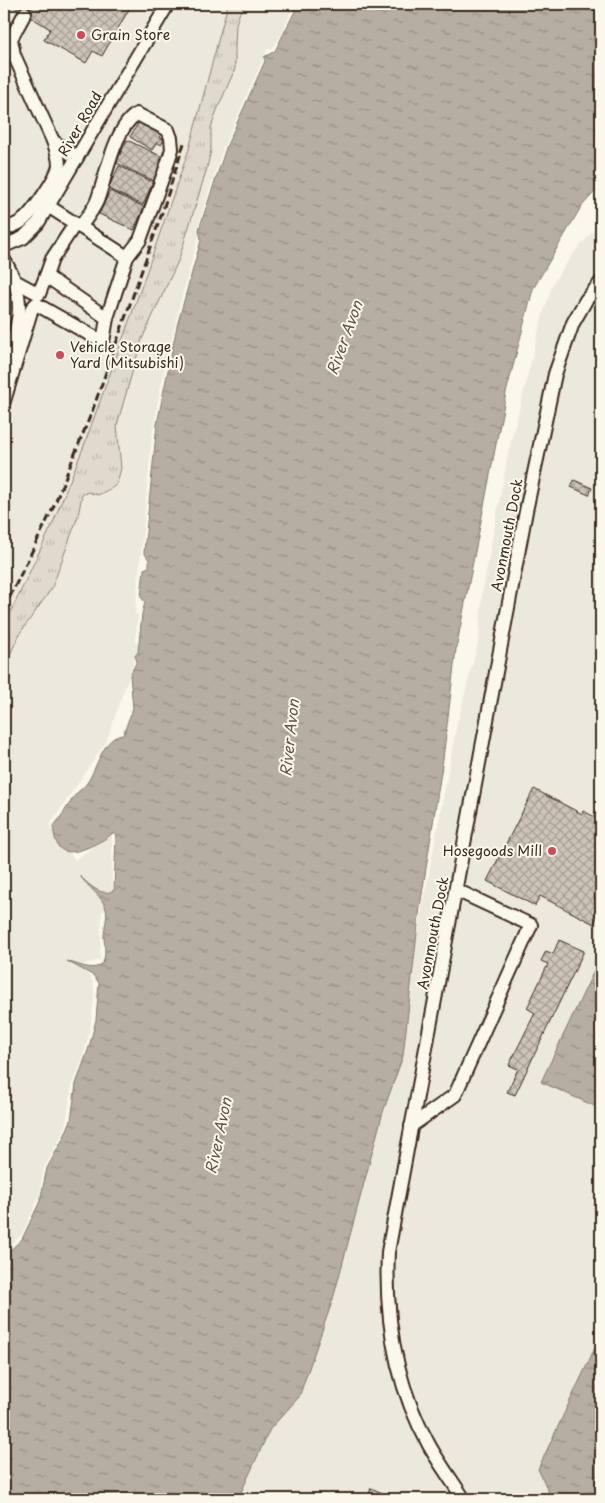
<svg xmlns="http://www.w3.org/2000/svg" width="605" height="1503" font-family="'Playpen Sans',sans-serif">
  <style>
    .built { fill: #ede8dd }
    .grass { fill: url(#grass-tufts); stroke: #8d8276 }
    .water { fill: url(#water-ripples); stroke: #85796d }
    .building { fill: url(#building-cross-hatch); stroke: #3b2a1e }
    .lines { fill: none; stroke-linecap: round; stroke-linejoin: round }
    .minor-casing { stroke: #3b2a1e; stroke-width: 16 }
    .minor { stroke: #fbf7ec; stroke-width: 12 }
    .rail { stroke: #3b2a1e; stroke-width: 3; stroke-dasharray: 8 4; stroke-linecap: butt }
    .poi-dot { fill: #d1495b; stroke: #fbf7ec; stroke-width: 2 }
    .labels { text-anchor: middle; stroke-width: 4; stroke-linejoin: round; paint-order: stroke }
    .poi-label { font-size: 14px; fill: #3b2a1e; stroke: #fbf7ec; text-anchor: start }
    .street-label { font-size: 14px; fill: #3b2a1e; stroke: #fbf7ec }
    .water-label { font-size: 15px; font-style: italic; fill: #605246; stroke: #fbf7ec }
  </style>
  <defs>
    <pattern id="grass-tufts" width="24" height="20" patternUnits="userSpaceOnUse" patternTransform="scale(1.25)"><rect width="24" height="20" fill="#dfd9ce"/><path d="M3 7l-1-3M5 7V3M7 7l1-3M15 17l-1-3M17 17v-4M19 17l1-3" fill="none" stroke="#c0bab0"/></pattern>
    <pattern id="water-ripples" width="26" height="14" patternUnits="userSpaceOnUse" patternTransform="scale(1.25)"><rect width="26" height="14" fill="#b6aea2"/><path d="M2 4q2-2 4 0t4 0M15 11q2-2 4 0t4 0" fill="none" stroke="#958e83"/></pattern>
    <pattern id="building-cross-hatch" width="8" height="8" patternUnits="userSpaceOnUse" patternTransform="scale(1.25)"><rect width="8" height="8" fill="#ccc4b9"/><path d="M0 0l8 8M0 8l8-8" fill="none" stroke="#a79f96"/></pattern>
  </defs>
  <rect width="100%" height="100%" fill="#fbf7ec"/>
  <filter id="ink" filterUnits="userSpaceOnUse"><feTurbulence type="fractalNoise" baseFrequency=".02" numOctaves="2"/><feDisplacementMap in="SourceGraphic" scale="10" xChannelSelector="R" yChannelSelector="G"/><feConvolveMatrix kernelMatrix="1 2 1 2 8 2 1 2 1" color-interpolation-filters="sRGB"/></filter>
  <g filter="url(#ink)">
    <g class="built">
      <path d="M4,4H297L290,14L281,35L272,50L268,48L223,148L197,229L200,231L179,307L159,395L152,437L135,614L138,615L135,642L140,644L106,742L49,826L75,860L110,835L112,837V910L102,911L100,960L79,966L91,978L94,986V999L90,1031L82,1060L72,1086L66,1122L61,1136L43,1170L40,1195L22,1234L4,1253Z"/>
      <path d="M601,222V1499H227L392,1070L457,724L479,639L482,594L508,454L543,314L553,283L572,255Z"/>
    </g>
    <path class="grass" d="M228,4H247L240,12L236,24L235,47V69L217,110L211,128V150L207,168L179,259L142,339L125,397L117,425L121,468L117,484L112,488L98,495L88,492L82,495L78,516L52,588L20,633L8,659L4,688V626L52,525L83,448L140,291L189,149Z"/>
    <g class="water">
      <path d="M288,4H601V185L581,207L533,289L506,393L456,649L443,759L420,907L403,1056L383,1112L333,1299L299,1397L270,1429L238,1499H4V1256L22,1239L40,1201L47,1168L64,1137L71,1120L76,1084L89,1047L96,1020L99,983L94,976L67,961C77,964 100,975 104,959C106,952 104,943 104,936C104,928 108,917 106,909C105,899 86,885 80,876C88,884 102,898 114,890L116,835L113,833C104,841 68,861 59,847C55,842 54,833 53,827C62,816 68,805 76,794C79,790 84,788 87,783C97,769 103,736 123,735L133,708L130,675L137,661L135,656L138,652L142,614L145,602L141,597L144,569L149,567V560L144,552L157,424L177,326L201,240L199,229L227,145L265,61L264,57L275,51L295,11L292,6Z"/>
      <path d="M601,956V1109L541,1082Z"/>
      <path d="M601,1335V1499H552L538,1469Z"/>
    </g>
    <g class="building">
      <path d="M10,4H132L102,56L93,51L86,63L44,40L50,29Z"/>
      <path d="M139,122L161,135L159,137L164,140L161,145L157,142L152,150L130,137Z"/>
      <path d="M127,140L165,158L154,181L116,163Z"/>
      <path d="M119,166L153,182L143,205L108,189Z"/>
      <path d="M110,191L144,207L134,230L99,214Z"/>
      <path d="M574,480L592,488L589,495L571,487Z"/>
      <path d="M534,789L582,814L583,811L601,820V885L594,899L601,902V908L594,924L540,896L535,906L487,881Z"/>
      <path d="M559,940L584,951L515,1095L507,1092L518,1069L509,1065L535,1013L527,1008L548,964L541,961L546,951L553,954Z"/>
      <path d="M371,1488L396,1499H367Z"/>
    </g>
    <g class="lines">
      <g class="minor-casing">
        <g id="minor">
          <path d="M25,13L11,39L14,55L53,141L77,158"/>
          <path d="M48,206L127,257"/>
          <path d="M75,224L52,259L46,276L107,318"/>
          <path d="M4,229C10,227 17,225 22,221C32,214 58,176 59,165C59,157 56,149 53,141"/>
          <path d="M4,246L23,238L38,223L168,4"/>
          <path d="M4,260C30,302 17,327 4,369"/>
          <path d="M13,280L39,294L46,276"/>
          <path d="M4,401L32,308L36,304L103,342L107,318L127,257L140,240L167,165L172,149L171,138L168,130L137,114C115,126 106,177 97,201C93,210 86,219 80,227"/>
          <path d="M411,1126L455,1095L531,925L456,890"/>
          <path d="M464,1499C452,1481 439,1463 429,1445C396,1386 385,1318 388,1252L526,511L555,374L573,323L586,300L601,282"/>
        </g>
      </g>
      <use href="#minor" class="minor"/>
      <path class="rail" d="M4,609L53,508L93,409L161,216L185,140"/>
    </g>
  </g>
  <g class="poi-dot">
    <circle cx="81" cy="35" r="5"/>
    <circle cx="60" cy="355" r="5"/>
    <circle cx="552" cy="851" r="5"/>
  </g>
  <g class="labels">
    <g class="poi-label">
      <text x="91" y="40">Grain Store</text>
      <text x="70" y="352">Vehicle Storage<tspan x="70" dy="16">Yard (Mitsubishi)</tspan></text>
      <text x="542" y="856" text-anchor="end">Hosegoods Mill</text>
    </g>
    <g class="street-label">
      <text transform="translate(80 124) rotate(-60)" y="5">River Road</text>
      <text transform="translate(507 535) rotate(-79)" y="5">Avonmouth Dock</text>
      <text transform="translate(433 933) rotate(-79)" y="5">Avonmouth Dock</text>
    </g>
    <g class="water-label">
      <text transform="translate(345 338) rotate(-70)" y="5">River Avon</text>
      <text transform="translate(290 738) rotate(-84)" y="5">River Avon</text>
      <text transform="translate(219 1136) rotate(-78)" y="5">River Avon</text>
    </g>
  </g>
  <rect width="605" height="1503" fill="none" stroke="#fbf7ec" stroke-width="20"/>
  <rect x="10" y="10" width="585" height="1483" fill="none" stroke="#3b2a1e" stroke-width="2" filter="url(#ink)"/>
</svg>
